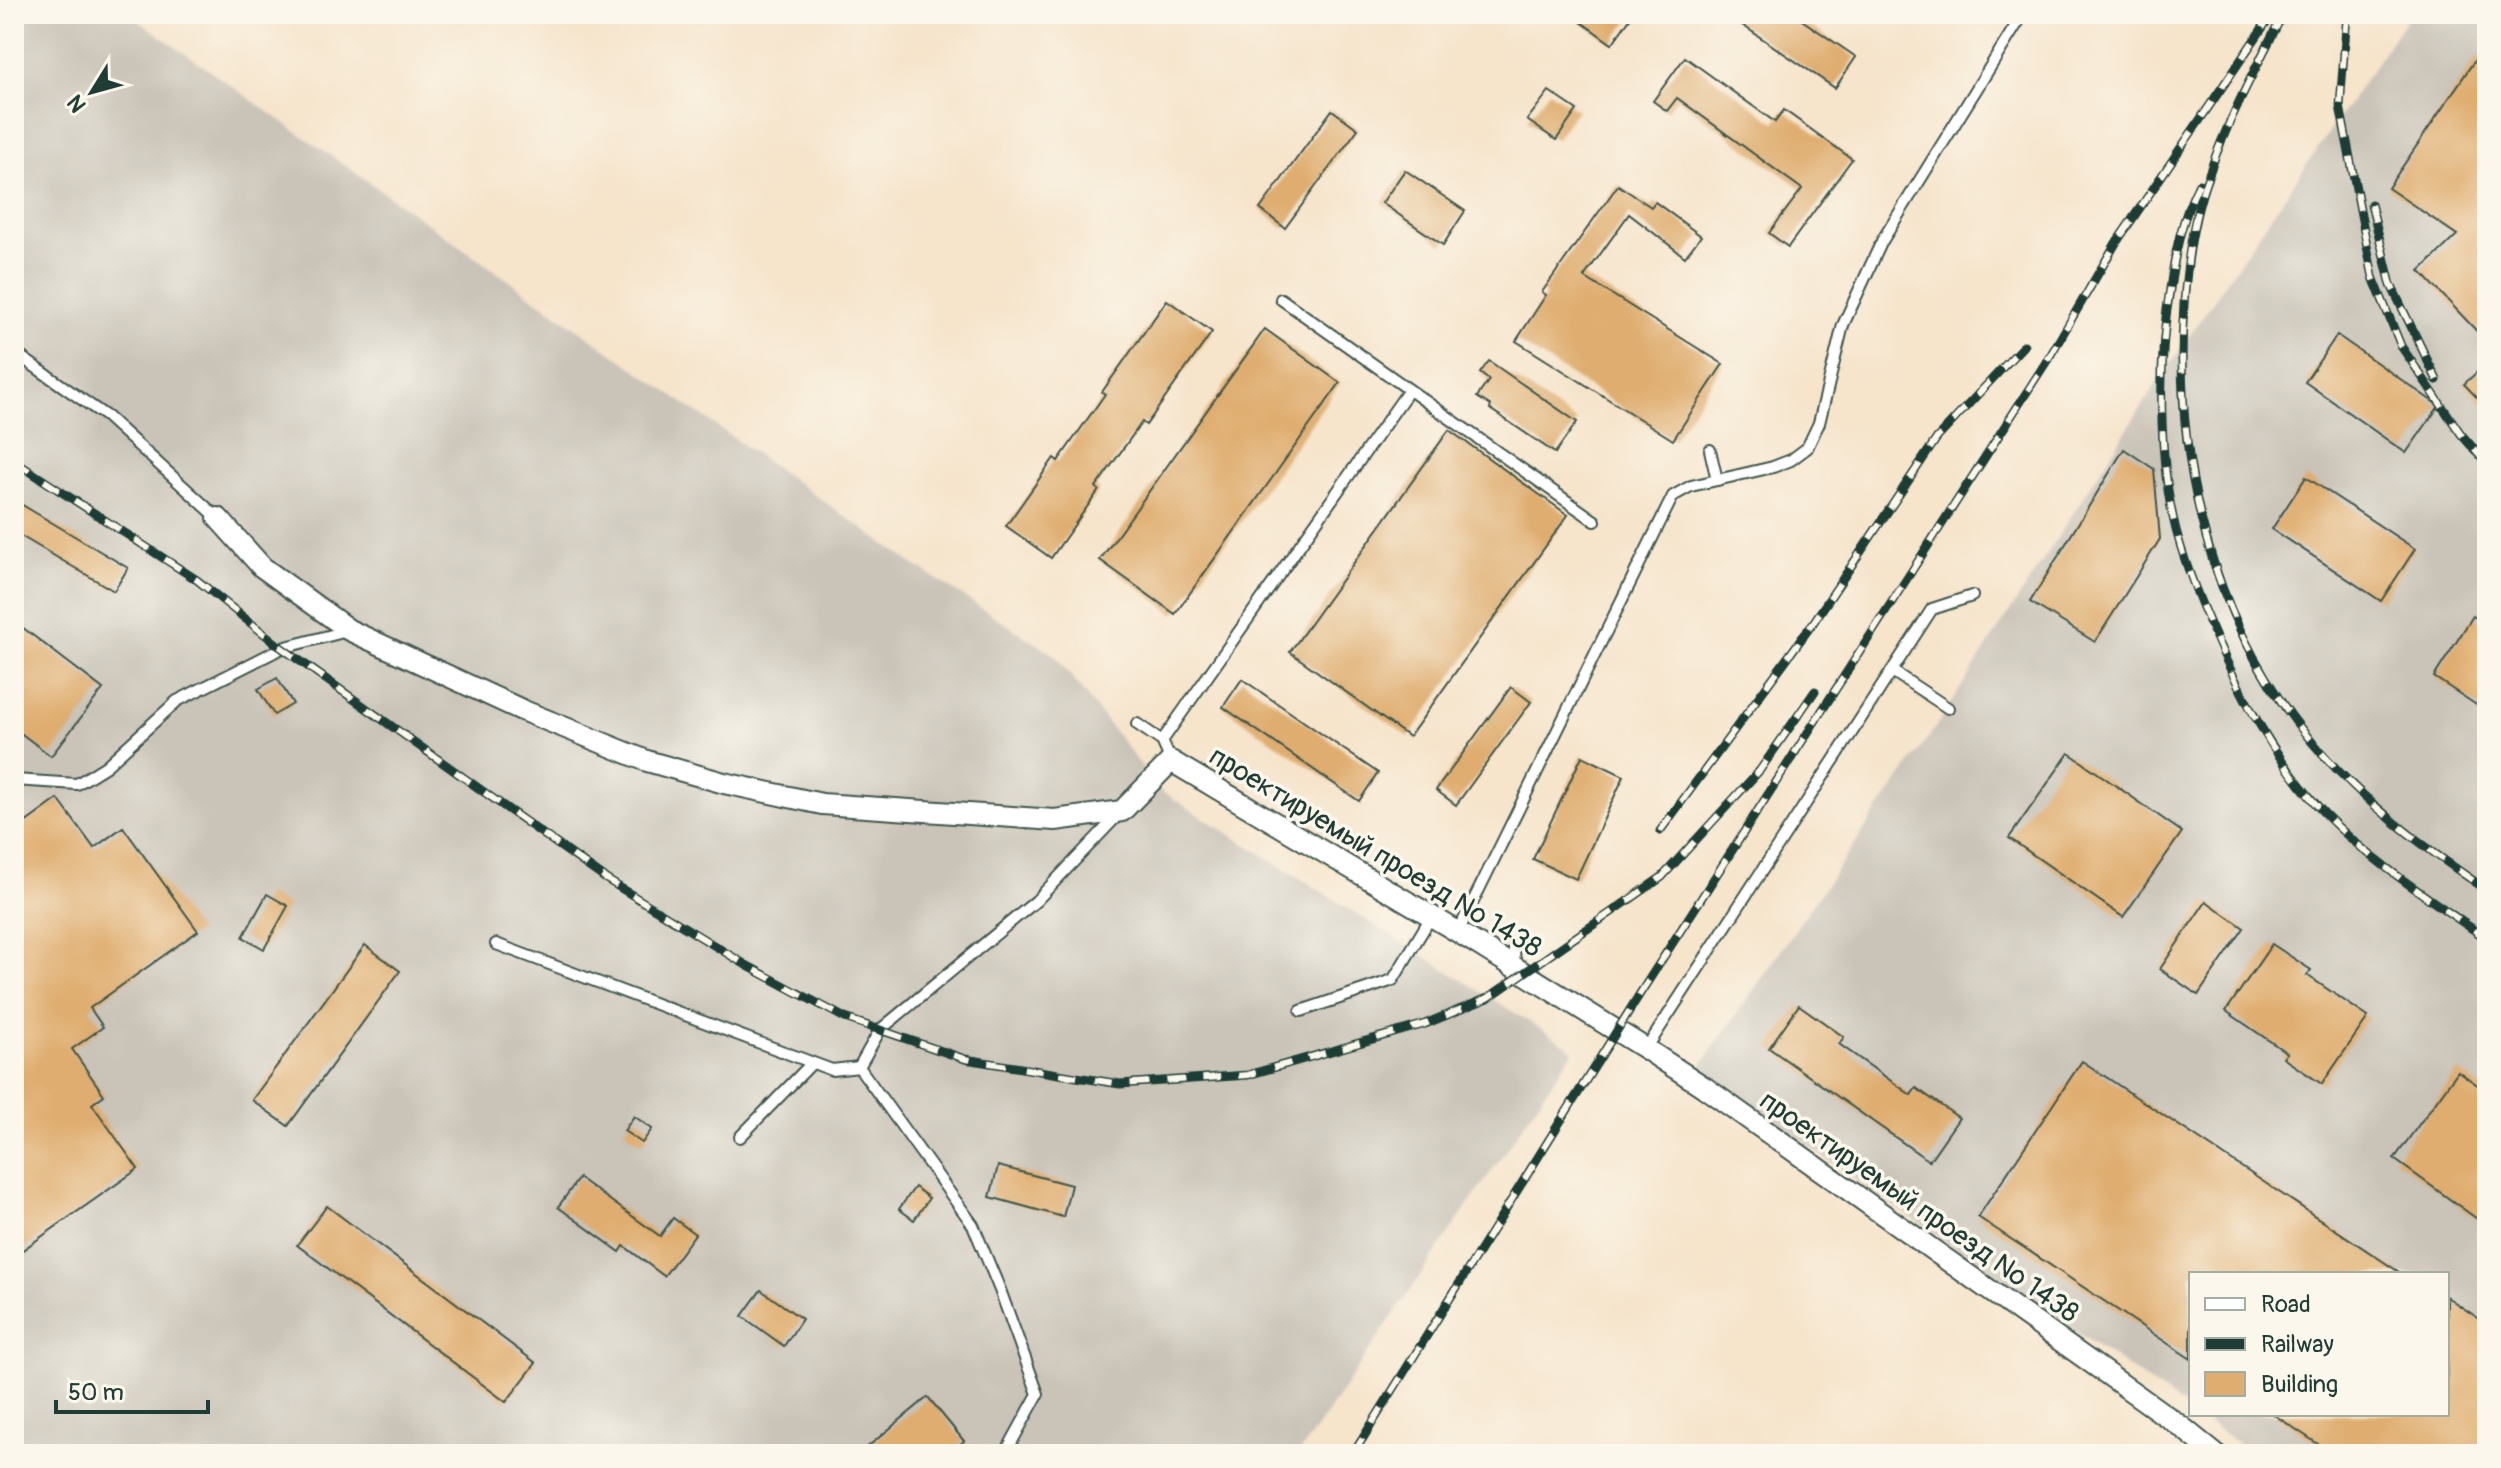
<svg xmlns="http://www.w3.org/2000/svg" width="2501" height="1468" font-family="Pangolin,sans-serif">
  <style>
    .industrial { fill: #c9c3b8 }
    .building { fill: #dfad6f }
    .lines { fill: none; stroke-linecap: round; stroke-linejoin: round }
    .service-casing { stroke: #3f564b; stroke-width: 14 }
    .minor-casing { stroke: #3f564b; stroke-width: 24 }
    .service { stroke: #fff; stroke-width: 10 }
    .minor { stroke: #fff; stroke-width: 20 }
    .rail-casing { stroke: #1f3d34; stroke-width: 9 }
    .rail { stroke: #fbf7ec; stroke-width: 6; stroke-dasharray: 18; stroke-linecap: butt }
    .labels { text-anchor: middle; stroke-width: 7; stroke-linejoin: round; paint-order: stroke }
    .street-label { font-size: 28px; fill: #1f3d34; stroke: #fbf7ec }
  </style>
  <rect width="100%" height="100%" fill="#fbf7ec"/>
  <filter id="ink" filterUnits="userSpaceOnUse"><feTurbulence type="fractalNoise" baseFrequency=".0125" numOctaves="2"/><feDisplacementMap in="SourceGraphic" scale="16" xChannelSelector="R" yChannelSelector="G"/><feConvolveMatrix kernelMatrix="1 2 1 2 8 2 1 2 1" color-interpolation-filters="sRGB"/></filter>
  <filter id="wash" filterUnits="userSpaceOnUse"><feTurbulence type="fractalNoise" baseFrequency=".006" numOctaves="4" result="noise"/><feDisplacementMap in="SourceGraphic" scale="32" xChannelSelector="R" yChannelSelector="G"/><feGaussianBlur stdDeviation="1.8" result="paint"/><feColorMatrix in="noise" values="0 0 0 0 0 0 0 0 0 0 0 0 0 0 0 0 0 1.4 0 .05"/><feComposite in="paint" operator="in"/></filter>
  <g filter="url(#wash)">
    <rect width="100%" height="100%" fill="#f6e4cb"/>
    <g class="industrial">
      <path d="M14,14H129L913,564L1054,655L1161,791L1574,1050L1299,1454H14Z"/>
      <path d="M2410,14H2487V1454H2236L2241,1445L2195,1414H2447V1274H2191V1411L1698,1070L1933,731L2157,383Z"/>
    </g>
    <g id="blocks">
      <g class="building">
        <path d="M1570,14H1633L1612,44Z"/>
        <path d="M1726,14H1793L1856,57L1835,88Z"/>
        <path d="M1685,57L1775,122L1784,110L1852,159L1788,247L1769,233L1802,189L1677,98L1667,111L1653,101Z"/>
        <path d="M2477,57L2487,64V342L2420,271L2457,235L2388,188Z"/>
        <path d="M1549,91L1577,110L1556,140L1527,120Z"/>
        <path d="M1332,110L1358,129L1285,228L1260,209Z"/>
        <path d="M1405,170L1465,211L1443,245L1382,203Z"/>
        <path d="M1618,185L1651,207L1655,202L1701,236L1685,257L1629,214L1584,277L1723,364L1673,440L1516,341L1546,295L1542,292Z"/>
        <path d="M1167,300L1212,332L1146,425L1142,422L1096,487L1099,490L1051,558L1006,526L1054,458L1058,461L1105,394L1102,392Z"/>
        <path d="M1265,329L1340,383L1175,614L1100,560Z"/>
        <path d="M2337,335L2439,406L2406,453L2305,382Z"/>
        <path d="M1489,361L1577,422L1555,453L1490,409L1491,406L1477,397L1489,380L1480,373Z"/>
        <path d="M2487,363V408L2464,384Z"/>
        <path d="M1449,430L1568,515L1409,737L1290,652Z"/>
        <path d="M2124,449L2154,469L2160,539L2095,642L2030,602Z"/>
        <path d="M2306,477L2415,549L2381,601L2272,529Z"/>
        <path d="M14,500L128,568L114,591L14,532Z"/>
        <path d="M2473,616L2487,625V712L2434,677Z"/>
        <path d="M14,621L103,689L51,756L14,728Z"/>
        <path d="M277,678L293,704L274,715L258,689Z"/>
        <path d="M1242,679L1378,773L1359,801L1223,707Z"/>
        <path d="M1511,687L1531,702L1456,805L1436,790Z"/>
        <path d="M2069,753L2182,832L2123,917L2009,838Z"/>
        <path d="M1582,756L1624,776L1576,879L1533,859Z"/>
        <path d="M58,799L94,848L123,827L198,931L90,1008L103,1027L72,1049L104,1095L92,1104L138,1169L14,1256V831Z"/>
        <path d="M267,894L288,906L264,949L243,937Z"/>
        <path d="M2206,901L2244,928L2198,995L2160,969Z"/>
        <path d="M2272,944L2311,970L2307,975L2368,1017L2322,1084L2283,1058L2287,1053L2226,1011Z"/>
        <path d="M365,945L400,971L288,1126L252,1100Z"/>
        <path d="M1799,1005L1844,1037L1839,1044L1911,1095L1916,1088L1959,1118L1929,1161L1769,1048Z"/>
        <path d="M2082,1061L2402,1274H2191V1359L1978,1217Z"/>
        <path d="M2458,1071L2487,1092V1226L2394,1159Z"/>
        <path d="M634,1116L652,1129L642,1143L624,1131Z"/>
        <path d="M998,1166L1071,1185L1063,1217L990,1197Z"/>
        <path d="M579,1178L660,1236L673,1218L695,1234L664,1276L624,1246L620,1252L558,1207Z"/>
        <path d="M915,1187L929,1198L914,1220L899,1209Z"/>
        <path d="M327,1206L536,1363L506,1402L297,1245Z"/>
        <path d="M761,1290L802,1319L784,1346L742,1316Z"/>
        <path d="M2447,1297L2487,1324V1454H2333L2273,1414H2447Z"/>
        <path d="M928,1397L964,1441L949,1454H859Z"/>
      </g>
    </g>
  </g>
  <g filter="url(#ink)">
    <use href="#blocks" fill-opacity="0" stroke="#3f564b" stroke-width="2"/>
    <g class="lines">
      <g class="service-casing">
        <g id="service">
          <path d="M1281,299L1595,521"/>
          <path d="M14,352L107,417L218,518"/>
          <path d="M1710,450L1717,480"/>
          <path d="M1892,671L1948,708"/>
          <path d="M1137,724L1162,741L1171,761"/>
          <path d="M1162,741L1409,390"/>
          <path d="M14,780L77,784L106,766L177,701L282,648L347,631"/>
          <path d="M1458,932L1673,496L1691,486L1773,467L1791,460L1807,448L1819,423L1843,325L1882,241L2023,14"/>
          <path d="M496,944L832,1070L859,1067"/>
          <path d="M1514,949L1515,967"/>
          <path d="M1301,1011L1393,980L1431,917"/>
          <path d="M1646,1049L1932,609L1972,596"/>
          <path d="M740,1137L812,1063"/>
          <path d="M1005,1454L1038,1394L1000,1290L973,1225L859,1067L880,1030L1036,901L1120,813"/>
        </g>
      </g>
      <g class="minor-casing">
        <path id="minor" d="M218,518L262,567L349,630L524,711L647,761L724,783L822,804L1055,820L1122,811L1171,761L1458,932L1646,1049L1704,1087L2183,1428L2215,1454"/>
      </g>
      <use href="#service" class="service"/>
      <use href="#minor" class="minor"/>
      <g class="rail-casing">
        <g id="rail">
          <path d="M2283,14C2257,66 2228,119 2209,174C2193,215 2187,260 2184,304C2173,458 2210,622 2312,742C2363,802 2422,846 2487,890"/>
          <path d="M2347,14L2340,106L2373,277L2401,346L2461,434L2487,464"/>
          <path d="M2199,184C2182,217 2175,252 2170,289C2158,360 2158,460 2176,530C2188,575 2207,618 2226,660C2252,716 2282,768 2324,813C2370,861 2433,901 2487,939"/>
          <path d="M2371,204L2391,285L2437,380"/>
          <path d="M14,461L197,580L282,648L606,879L746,965L845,1018L965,1059L1120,1084L1248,1075L1425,1024L1488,998L1662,877L1760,770L1815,691"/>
          <path d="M1660,831L1813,623L1937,438L2024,345"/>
          <path d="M1353,1454L1641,992L2050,356L2116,243L2272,14"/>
        </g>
      </g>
      <use href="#rail" class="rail"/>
    </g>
  </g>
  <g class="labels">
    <g class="street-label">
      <text transform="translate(1376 851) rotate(31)" y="10">проектируемый проезд № 1438</text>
      <text transform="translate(1920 1206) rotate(35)" y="10">проектируемый проезд № 1438</text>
    </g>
  </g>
  <rect width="2501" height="1468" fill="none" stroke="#fbf7ec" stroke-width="48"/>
  <rect x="2189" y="1272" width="260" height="144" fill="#fbf7ec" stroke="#a3ada2" stroke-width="2"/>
  <rect x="2205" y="1298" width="40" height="12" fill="#ffffff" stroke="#a3ada2" stroke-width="2"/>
  <text x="2261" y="1312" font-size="24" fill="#1f3d34">Road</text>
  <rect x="2205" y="1338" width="40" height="12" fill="#1f3d34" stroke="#a3ada2" stroke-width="2"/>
  <text x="2261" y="1352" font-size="24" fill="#1f3d34">Railway</text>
  <rect x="2205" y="1372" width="40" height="24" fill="#dfad6f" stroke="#a3ada2" stroke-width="2"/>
  <text x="2261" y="1392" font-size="24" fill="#1f3d34">Building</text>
  <g transform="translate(92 92) rotate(233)" stroke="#fbf7ec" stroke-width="6" paint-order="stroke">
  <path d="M0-6L14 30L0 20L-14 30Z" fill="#1f3d34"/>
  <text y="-12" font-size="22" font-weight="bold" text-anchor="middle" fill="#1f3d34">N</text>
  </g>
  <path d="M56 1400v12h152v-12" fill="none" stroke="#1f3d34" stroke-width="4"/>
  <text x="68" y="1400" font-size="24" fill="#1f3d34" stroke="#fbf7ec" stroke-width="6" paint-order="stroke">50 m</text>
</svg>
